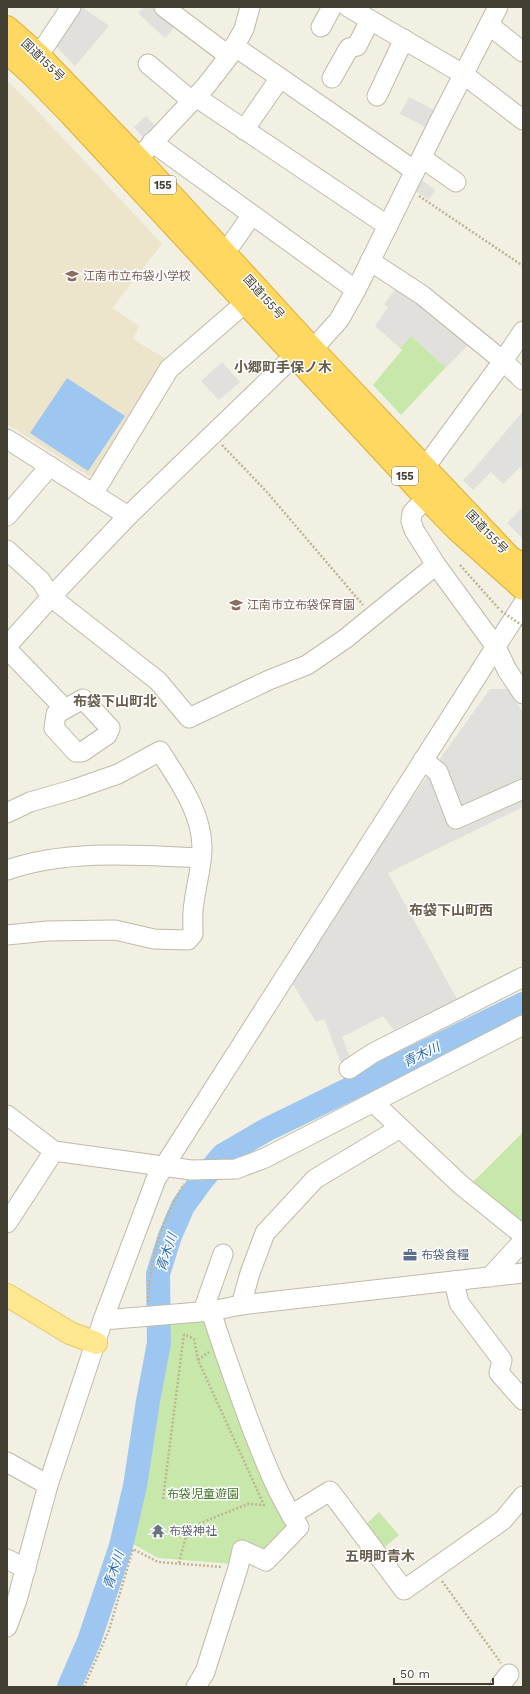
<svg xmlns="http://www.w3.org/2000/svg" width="530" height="1694" font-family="'Work Sans','Noto Sans JP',sans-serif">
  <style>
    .education { fill: #ece5cc }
    .green { fill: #c7e8aa }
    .parking { fill: #e2e0dc }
    .water { fill: #9dc7f1 }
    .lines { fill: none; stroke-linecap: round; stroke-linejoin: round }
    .river { stroke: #9dc7f1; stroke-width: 24 }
    .minor-casing { stroke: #c0baa8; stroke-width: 21 }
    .major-casing { stroke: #e5c85e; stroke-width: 24 }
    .highway-casing { stroke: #e0ad2f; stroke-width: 24 }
    .path { stroke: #bfb496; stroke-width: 2.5; stroke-dasharray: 2 2; stroke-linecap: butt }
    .minor { stroke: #fff; stroke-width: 19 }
    .major { stroke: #ffe88f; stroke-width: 22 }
    .highway { stroke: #ffd861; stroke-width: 22 }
    .path-bridge { stroke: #bfb496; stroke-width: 2.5; stroke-dasharray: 2 2; stroke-linecap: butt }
    .labels { text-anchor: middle; stroke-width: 3; stroke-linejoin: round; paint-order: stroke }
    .shield { fill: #fff; stroke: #7c7970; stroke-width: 1 }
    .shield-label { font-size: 11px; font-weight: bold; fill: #443f33 }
    .street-label { font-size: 12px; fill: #443f33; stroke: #fff }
    .education-label { font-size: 12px; fill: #785e54; stroke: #fff; text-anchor: start }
    .service-label { font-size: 12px; fill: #4e5e75; stroke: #fff; text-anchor: start }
    .park-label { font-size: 12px; fill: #3e7626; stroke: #fff }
    .worship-label { font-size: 12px; fill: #5b616d; stroke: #fff; text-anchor: start }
    .water-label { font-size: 13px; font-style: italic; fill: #2b6db0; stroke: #fff }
    .quarter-label { font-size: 14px; font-weight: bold; fill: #675d4a; stroke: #fff }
  </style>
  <rect width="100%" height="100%" fill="#f2efe3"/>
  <path class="education" d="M7,81L31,104L162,244L112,308L139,326L133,339L172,363L96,475L89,476L7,424Z"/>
  <g class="green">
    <path d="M411,336L446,367L401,415L373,385L402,350L400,348Z"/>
    <path d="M523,1132V1229L470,1185Z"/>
    <path d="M202,1318L207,1323L260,1468L288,1529L266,1554L232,1564L158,1558L131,1543L165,1323Z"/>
    <path d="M379,1512L399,1535L380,1551L360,1530Z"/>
  </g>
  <g class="parking">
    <path d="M79,7H82L109,26L75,66L54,44Z"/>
    <path d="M144,7H157L178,23L165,38L138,13Z"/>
    <path d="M409,97L440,113L431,130L400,114Z"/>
    <path d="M146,116L159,130L147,142L134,127Z"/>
    <path d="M418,177L435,190L429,200L414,190Z"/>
    <path d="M400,284L472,340L452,362L446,367L411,336L400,348L375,326L388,307L384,304Z"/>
    <path d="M222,362L240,382L219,400L201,381Z"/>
    <path d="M523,411V469L520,467L503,484L491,472L473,490L463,480L474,469Z"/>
    <path d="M523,507V539L507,523Z"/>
    <path d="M490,689H508L523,713V807L388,873L457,999L394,1030L383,1016L342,1037L351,1059L341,1063L324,1019L316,1022L291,981L364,865Z"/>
  </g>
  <path class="water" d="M67,378L125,416L88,471L30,433Z"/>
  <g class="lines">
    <path class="river" d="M69,1687L89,1641L121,1546L135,1486L148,1401L159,1343L158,1274L170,1236L183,1206L202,1180L223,1155L266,1130L523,1004"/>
    <g class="minor-casing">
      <g id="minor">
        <path d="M164,7L229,56"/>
        <path d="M348,7L463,74L523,120"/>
        <path d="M489,25L523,52"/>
        <path d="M321,27L332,7"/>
        <path d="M234,46L415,171"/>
        <path d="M39,55L71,7"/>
        <path d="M148,64L192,101"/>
        <path d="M332,78L349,48L357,46L370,20"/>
        <path d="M377,96L404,39"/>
        <path d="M196,97L388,226"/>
        <path d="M244,130L280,78"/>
        <path d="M152,142L356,290"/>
        <path d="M145,151L206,86L229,56L244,29L250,7"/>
        <path d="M422,158L456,182"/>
        <path d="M225,253L252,215"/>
        <path d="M370,261L422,295L503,361L523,380"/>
        <path d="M7,439L128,516"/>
        <path d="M426,466L503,361L523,331"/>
        <path d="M93,494L169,369L245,303"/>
        <path d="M426,498L412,513L411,521L414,530L436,565L496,647L507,670L523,694"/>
        <path d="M7,516L50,466"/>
        <path d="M7,550L41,581L51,597L158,681L189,718L269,680L307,665L345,639L436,565"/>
        <path d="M7,646L51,597L128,516L294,356L313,349L339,320L356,290L439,122L498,7"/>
        <path d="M7,649L64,708"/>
        <path d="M83,699L110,728L107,735L82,752H76L54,728L56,714Z"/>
        <path d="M423,760L438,772L456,819L523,789"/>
        <path d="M7,813L30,802L75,789L118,774L160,751C178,780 202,812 202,848C202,867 196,885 194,903C192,913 193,924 193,934L188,940L154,939L115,930L47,931L7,935"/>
        <path d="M7,870C68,849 138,855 201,858"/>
        <path d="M349,1069L373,1053L523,977"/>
        <path d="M374,1103L461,1185L523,1235"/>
        <path d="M7,1115L54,1151L191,1170L236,1169L265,1158L523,1025"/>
        <path d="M7,1223L54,1151"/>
        <path d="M490,1277L523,1241"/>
        <path d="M454,1281L459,1303L502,1360L499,1373L523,1400"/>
        <path d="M241,1305L250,1273L265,1233L315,1179L400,1128"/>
        <path d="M203,1311L223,1254"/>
        <path d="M103,1320L211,1311L241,1305L523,1273"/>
        <path d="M7,1462L48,1485"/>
        <path d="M291,1515L330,1491L404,1590L503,1520L523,1496"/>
        <path d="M7,1559L26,1569"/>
        <path d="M7,1627L17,1600L48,1485L103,1320L156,1179L523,604"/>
        <path d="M196,1687L205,1672L238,1568L242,1550L266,1561L299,1527C278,1496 265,1462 251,1426C237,1388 223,1350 211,1311"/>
        <path d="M499,1687L509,1674"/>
      </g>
    </g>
    <g class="major-casing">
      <path id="major" d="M7,1295L70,1333L96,1343"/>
    </g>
    <g class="highway-casing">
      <g id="highway">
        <path d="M7,27L39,55L138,158L313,349L510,557L523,565"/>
        <path d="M7,52L33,76L71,115L426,498L456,529L523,589"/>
      </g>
    </g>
    <g class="path">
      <path d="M419,196L523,266"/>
      <path d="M222,445L266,491L363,605"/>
      <path d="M460,565L500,610"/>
      <path d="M148,1302C149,1261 162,1219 184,1184"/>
      <path d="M198,1360L209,1352"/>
      <path d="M163,1499L184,1333"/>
      <path d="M179,1563L188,1528L248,1504L264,1505L198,1360L194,1339L184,1334"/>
      <path d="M442,1581L501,1663"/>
      <path d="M84,1687L109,1630L133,1549L158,1562L222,1567"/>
    </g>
    <use href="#minor" class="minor"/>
    <use href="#major" class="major"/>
    <use href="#highway" class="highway"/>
    <path class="path-bridge" d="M501,611L523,626"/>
  </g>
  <defs>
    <g id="school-bare" transform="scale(1.08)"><path d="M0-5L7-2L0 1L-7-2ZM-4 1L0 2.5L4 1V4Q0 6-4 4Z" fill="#8d6e63" stroke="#fff" stroke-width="2.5" paint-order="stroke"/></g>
    <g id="office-bare" transform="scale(1.08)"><path d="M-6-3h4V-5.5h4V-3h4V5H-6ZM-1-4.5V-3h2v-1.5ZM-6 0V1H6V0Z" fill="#5c6f8a" stroke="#fff" stroke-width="2.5" paint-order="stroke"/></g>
    <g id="temple-bare" transform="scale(1.08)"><path d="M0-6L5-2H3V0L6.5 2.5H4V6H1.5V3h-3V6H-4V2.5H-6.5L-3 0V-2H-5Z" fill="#6b7280" stroke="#fff" stroke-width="2.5" paint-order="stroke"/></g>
  </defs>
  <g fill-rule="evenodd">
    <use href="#school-bare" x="72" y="276"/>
    <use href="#school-bare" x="236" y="605"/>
    <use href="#office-bare" x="410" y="1255"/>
    <use href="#temple-bare" x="158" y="1531"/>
  </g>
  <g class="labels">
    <g class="shield">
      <rect x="150" y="176" width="26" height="18" rx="3"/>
      <rect x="392" y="467" width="26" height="18" rx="3"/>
    </g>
    <g class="shield-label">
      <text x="163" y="189">155</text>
      <text x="405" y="480">155</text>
    </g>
    <g class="street-label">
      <text transform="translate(43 60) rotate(44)" y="4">国道155号</text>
      <text transform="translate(264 297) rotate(48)" y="4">国道155号</text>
      <text transform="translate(487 532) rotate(46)" y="4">国道155号</text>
    </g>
    <g class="education-label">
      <text x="83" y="280">江南市立布袋小学校</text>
      <text x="247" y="609">江南市立布袋保育園</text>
    </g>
    <g class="service-label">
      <text x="421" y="1259">布袋食糧</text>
    </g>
    <g class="park-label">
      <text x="203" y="1498">布袋児童遊園</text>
    </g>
    <g class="worship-label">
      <text x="169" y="1535">布袋神社</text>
    </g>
    <g class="water-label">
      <text transform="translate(421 1054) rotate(-26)" y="5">青木川</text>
      <text transform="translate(166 1252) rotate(-71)" y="5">青木川</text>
      <text transform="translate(113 1570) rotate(-71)" y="5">青木川</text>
    </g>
    <g class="quarter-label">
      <text x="283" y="372">小郷町手保ノ木</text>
      <text x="115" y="706">布袋下山町北</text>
      <text x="451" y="915">布袋下山町西</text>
      <text x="380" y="1561">五明町青木</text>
    </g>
  </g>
  <rect width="530" height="1694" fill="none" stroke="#443f33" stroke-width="16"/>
  <path d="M394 1678v6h99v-6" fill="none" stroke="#443f33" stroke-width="2"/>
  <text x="400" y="1678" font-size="12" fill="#443f33" stroke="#ffffff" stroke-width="3" paint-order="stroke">50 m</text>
</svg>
